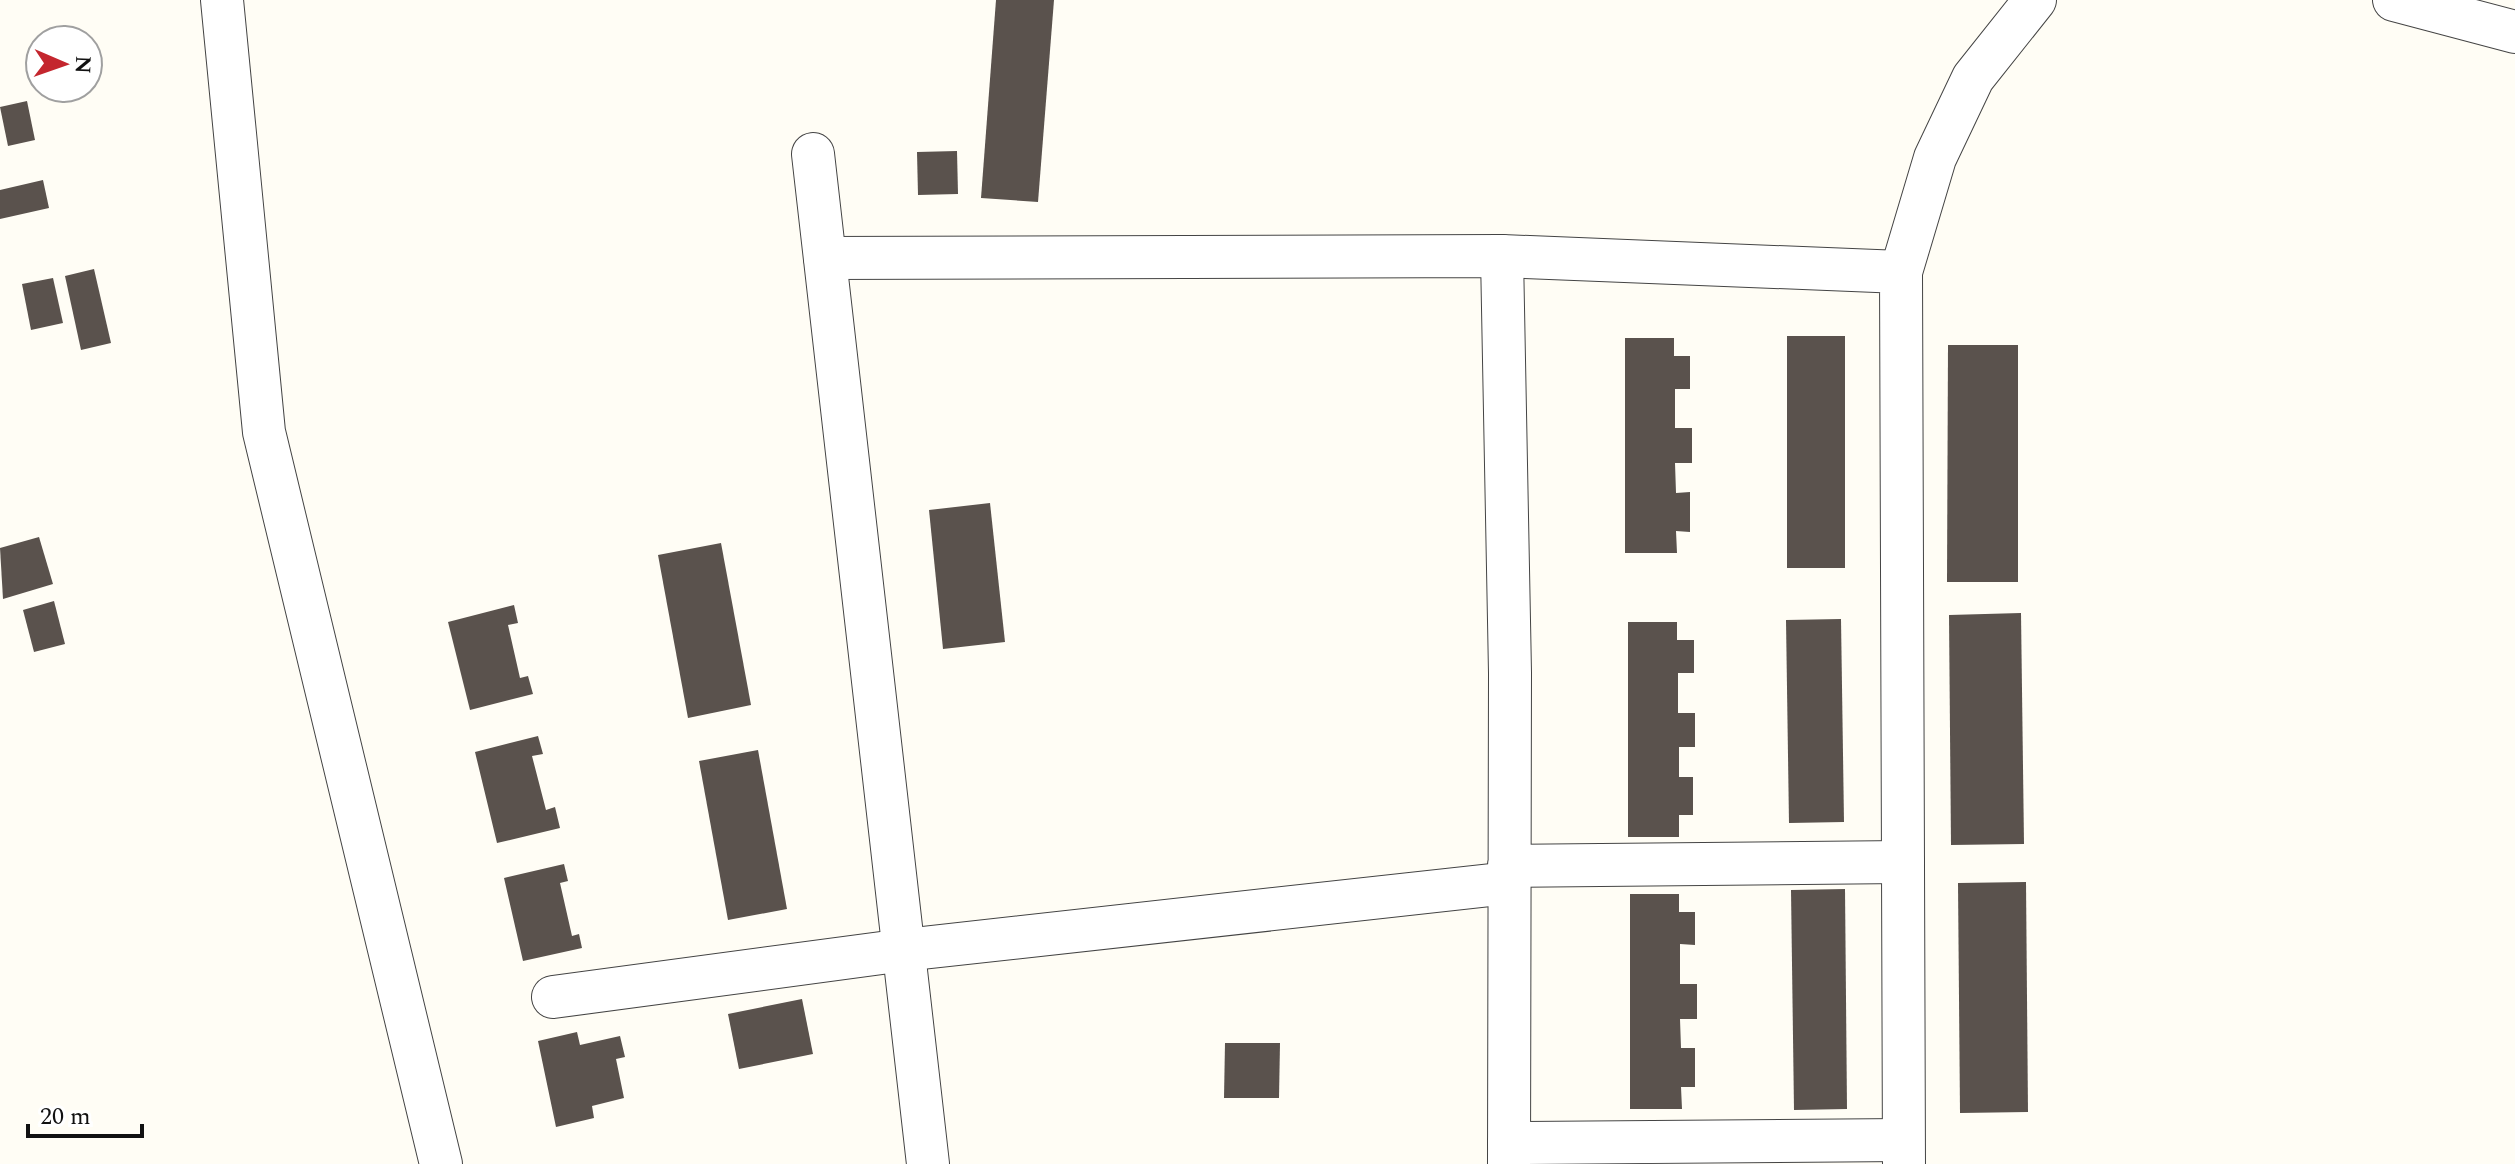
<svg xmlns="http://www.w3.org/2000/svg" width="2515" height="1164" font-family="Spectral,serif">
  <style>
    .building { fill: #5a524d }
    .lines { fill: none; stroke-linecap: round; stroke-linejoin: round }
    .minor-casing { stroke: #444; stroke-width: 44 }
    .minor { stroke: #fff; stroke-width: 42 }
  </style>
  <rect width="100%" height="100%" fill="#fffdf5"/>
  <g class="building">
    <path d="M996,0H1054L1038,202L981,198Z"/>
    <path d="M27,101L35,140L8,146L0,107Z"/>
    <path d="M957,151L958,194L918,195L917,152Z"/>
    <path d="M43,180L49,208L0,219V190Z"/>
    <path d="M94,269L111,343L81,350L65,276Z"/>
    <path d="M53,278L63,323L31,330L22,284Z"/>
    <rect x="1787" y="336" width="58" height="232"/>
    <path d="M1625,338H1674V356H1690V389H1675V428H1692V463H1675L1676,493L1690,492V532L1676,531L1677,553H1625Z"/>
    <path d="M1948,345H2018V582H1947Z"/>
    <path d="M990,503L1005,642L943,649L929,510Z"/>
    <path d="M39,537L53,584L3,599L0,548Z"/>
    <path d="M721,543L751,705L688,718L658,555Z"/>
    <path d="M54,601L65,644L34,652L23,610Z"/>
    <path d="M514,605L518,623L508,625L520,678L528,676L533,694L470,710L448,622Z"/>
    <path d="M2021,613L2024,844L1951,845L1949,615Z"/>
    <path d="M1841,619L1844,822L1789,823L1786,620Z"/>
    <path d="M1628,622H1677V640H1694V673H1678V713H1695V747H1679V777H1693V815H1679V837H1628Z"/>
    <path d="M538,736L543,754L532,756L546,810L555,807L560,828L497,843L475,752Z"/>
    <path d="M758,750L787,909L728,920L699,761Z"/>
    <path d="M564,864L568,881L560,883L572,936L579,934L582,948L523,961L504,878Z"/>
    <path d="M2026,882L2028,1112L1960,1113L1958,883Z"/>
    <path d="M1845,889L1847,1109L1794,1110L1791,890Z"/>
    <path d="M1630,894H1679V912H1695V945L1680,944V984H1697V1019H1680L1681,1048H1695V1087H1681L1682,1109H1630Z"/>
    <path d="M802,999L813,1054L739,1069L728,1014Z"/>
    <path d="M577,1032L580,1045L620,1036L625,1057L616,1059L624,1098L592,1106L594,1118L556,1127L538,1041Z"/>
    <path d="M1225,1043H1280L1279,1098H1224Z"/>
  </g>
  <g class="lines">
    <g class="minor-casing">
      <g id="minor">
        <path d="M222,0L264,432L441,1164"/>
        <path d="M2394,0L2515,32"/>
        <path d="M813,154L928,1164"/>
        <path d="M1502,256L1510,673L1509,1164"/>
        <path d="M825,258L1502,256L1901,272L1904,1164"/>
        <path d="M1901,272L1935,158L1973,78L2035,0"/>
        <path d="M1509,866L1903,862"/>
        <path d="M553,997L904,950L1509,883"/>
        <path d="M1509,1143L1903,1140"/>
      </g>
    </g>
    <use href="#minor" class="minor"/>
  </g>
  <g transform="translate(64 64) rotate(92)"><circle r="38" fill="#ffffff" stroke="#a0a0a0" stroke-width="2"/>
  <path d="M0-6L14 30L0 20L-14 30Z" fill="#c4262e"/>
  <text y="-12" font-size="22" font-weight="bold" text-anchor="middle" fill="#111111">N</text>
  </g>
  <path d="M28 1124v12h114v-12" fill="none" stroke="#111111" stroke-width="4"/>
  <text x="40" y="1124" font-size="24" fill="#111111" stroke="#ffffff" stroke-width="6" paint-order="stroke">20 m</text>
</svg>
